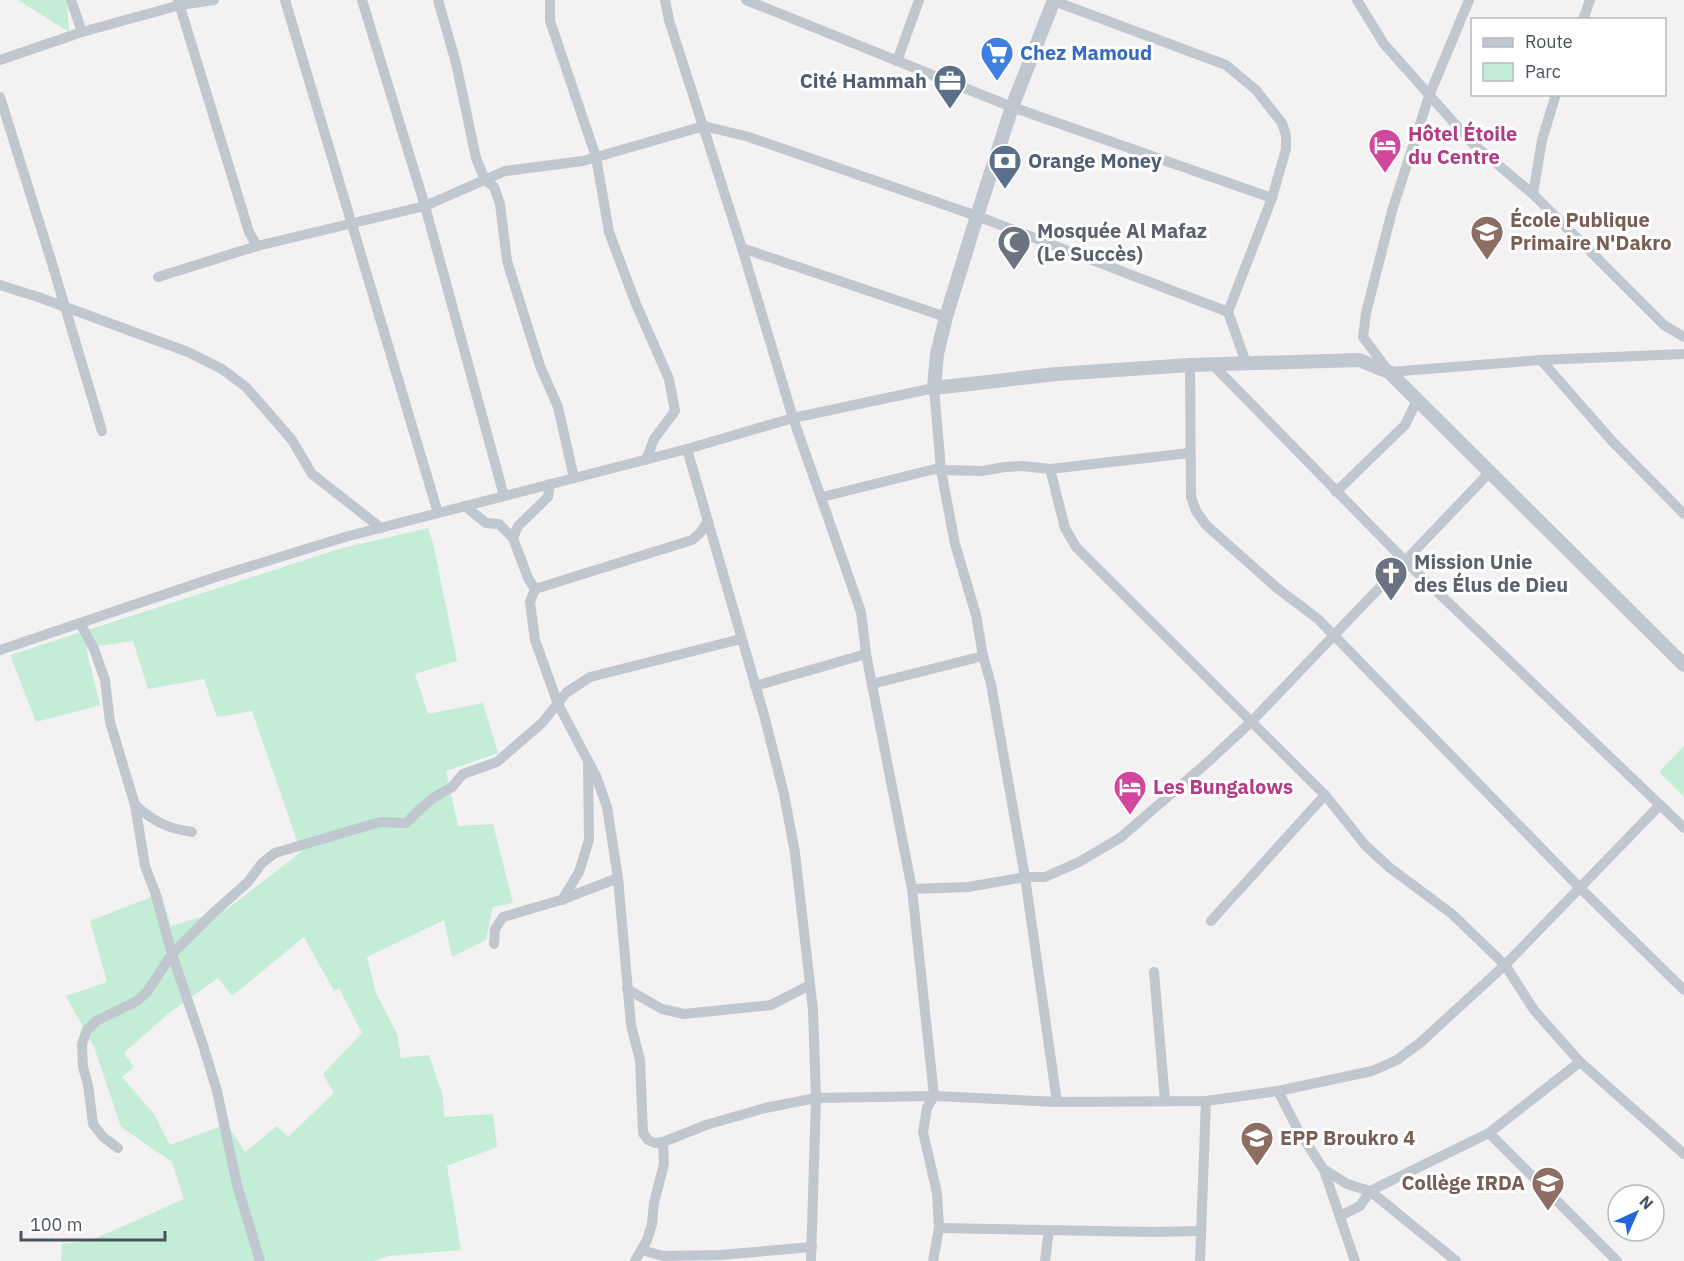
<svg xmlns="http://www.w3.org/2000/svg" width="1684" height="1261" font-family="'IBM Plex Sans',sans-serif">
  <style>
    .green { fill: #c3edd6; fill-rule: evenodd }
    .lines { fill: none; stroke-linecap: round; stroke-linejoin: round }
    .minor { stroke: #c0c7ce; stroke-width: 10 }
    .tertiary { stroke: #c0c7ce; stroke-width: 14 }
    .labels { text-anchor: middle; stroke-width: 6; stroke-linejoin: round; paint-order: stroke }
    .shop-label { font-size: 20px; font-weight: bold; fill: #366cbe; stroke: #fff; text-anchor: start }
    .service-label { font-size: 20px; font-weight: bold; fill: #4e5e75; stroke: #fff; text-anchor: end }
    .hotel-label { font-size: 20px; font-weight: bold; fill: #b23c85; stroke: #fff; text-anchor: start }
    .education-label { font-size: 20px; font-weight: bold; fill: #785e54; stroke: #fff; text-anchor: start }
    .worship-label { font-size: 20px; font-weight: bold; fill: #5b616d; stroke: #fff; text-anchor: start }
  </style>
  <rect width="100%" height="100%" fill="#f3f1f1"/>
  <g class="green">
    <path d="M18,0H67L69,33V32Z"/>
    <path d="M428,528L433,543L457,661L415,674L428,714L483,703L498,753L446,771L458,826L493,824L513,903L493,907L486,940L452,957L444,920L367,957L376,993L397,1034L401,1058L429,1055L443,1096L444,1117L493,1114L497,1147L447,1166L461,1250L388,1256L374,1261H61L62,1244L90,1241L184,1199L172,1162L121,1127L94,1047L66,996L107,982L90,921L161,893L171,926L226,910L301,852L252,711L217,717L204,679L148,689L133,641L86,648L100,705L36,722L10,655L339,549ZM304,937L334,991L339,988L362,1033L323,1074L334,1093L288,1137L277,1126L245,1152L227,1124L170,1145L154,1114L122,1077L134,1067L124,1053L169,1013L218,978L232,996Z"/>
    <path d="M1684,746V797L1659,772Z"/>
  </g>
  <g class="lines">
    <g class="minor">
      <path d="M71,0L82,32"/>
      <path d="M178,0L249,232L257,246"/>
      <path d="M285,0L438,513"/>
      <path d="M362,0L425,206L504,496"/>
      <path d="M438,0L456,63L476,158L485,180L494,187L500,204L507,261L540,366L558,407L574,478"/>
      <path d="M550,0V21L596,157L609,232L636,304L669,379L675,411L654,439L646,460"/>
      <path d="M665,0L669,20L742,248L793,418L861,612L866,654L912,889L934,1096L927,1108L923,1132L937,1193L939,1228L933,1261"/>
      <path d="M746,0L1012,107L1272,198"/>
      <path d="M1357,0L1384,44L1472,143L1533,194L1664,325L1684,337"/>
      <path d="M1469,0L1429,96L1392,211L1366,313L1363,337L1389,372L1541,360L1684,354"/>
      <path d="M1054,1L1226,65L1256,90L1282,123L1286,135V149L1272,198L1228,312L1246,363"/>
      <path d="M1583,20L1590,0"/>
      <path d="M0,60L82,32L180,5L214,0"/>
      <path d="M897,61L919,0"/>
      <path d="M0,97L51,260L102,431"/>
      <path d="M1533,194L1542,140L1556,94"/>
      <path d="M742,248L946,317"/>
      <path d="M158,277L257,246L425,206L505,171L583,161L704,126L749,137L977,216L1228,312"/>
      <path d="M0,285L41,298L188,352L222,369L246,387L292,440L312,474L381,528"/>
      <path d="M1541,360L1612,441L1684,514"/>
      <path d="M1190,365L1191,497L1196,511L1206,525L1277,588L1318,619L1579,887L1684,990"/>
      <path d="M1213,365L1405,561L1684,828"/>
      <path d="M687,449L764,715L784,794L795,853L813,1010L816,1098L811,1261"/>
      <path d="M1050,469L1065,528L1076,547L1325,795L1365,845L1390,868L1452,914L1505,965L1534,1010L1580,1062L1684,1154"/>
      <path d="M550,484L548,497L518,526L513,538L528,578L535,589L530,602L535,640L558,704L596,776L607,807L618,878L631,1025L640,1060L643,1133L648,1140L655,1143L663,1142L706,1125L765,1108L816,1098L934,1096L1057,1102L1206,1101L1278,1091L1372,1071L1397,1060L1421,1042L1505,965L1660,805"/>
      <path d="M1336,492L1405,425L1417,400"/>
      <path d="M822,497L935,469L941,470L955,544L976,615L983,656L991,684L1025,877L1057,1102"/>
      <path d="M465,506L486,523L499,524L513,538"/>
      <path d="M535,589L692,540L700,533L708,521"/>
      <path d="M80,623L94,649L105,680L110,722L135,805L145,866L155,892L172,954L203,1045L217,1091L237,1185L260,1261"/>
      <path d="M0,650L222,575L345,537L687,449L793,418L934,388L941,470L982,471L1005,467L1023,466L1050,469L1189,453"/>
      <path d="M872,684L983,656"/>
      <path d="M755,686L866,654"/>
      <path d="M135,805C155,822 166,828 192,832"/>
      <path d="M912,889L968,887L1025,877H1045L1079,862L1120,838L1208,762L1252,721L1490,472"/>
      <path d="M562,900L579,872L589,840L588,763"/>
      <path d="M1211,921L1325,795"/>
      <path d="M494,944L495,929L503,917L561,900L618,878"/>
      <path d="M1154,972L1165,1101"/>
      <path d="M627,989L662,1009L684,1014L771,1005L810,985"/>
      <path d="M1278,1091L1298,1130L1324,1170L1355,1261"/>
      <path d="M1489,1133L1617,1261"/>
      <path d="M118,1148L103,1137L93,1124L88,1085L83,1067L82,1044L87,1030L96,1021L137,1001L147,992L172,954L212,914L248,882L262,863L275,853L380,822L406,823L420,809L433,798L452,787L463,774L497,762L542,723L566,693L590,677L741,639"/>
      <path d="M1325,1170L1347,1184L1370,1191L1456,1261"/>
      <path d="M1340,1216L1360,1206L1370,1191L1489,1133L1580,1062"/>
      <path d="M939,1228L1154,1232L1200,1231"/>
      <path d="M642,1250L663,1256L720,1255L812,1247"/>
      <path d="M635,1261L647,1240L652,1224L654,1203L664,1164L663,1142"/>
      <path d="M1045,1261L1049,1230"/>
      <path d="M1200,1261L1206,1101"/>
    </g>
    <path class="tertiary" d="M1054,0L1012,107L977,216L946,317L937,354L934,388L1057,374L1190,365L1359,360L1389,372L1684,665"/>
  </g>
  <defs>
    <g id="supermarket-pin" transform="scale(1.725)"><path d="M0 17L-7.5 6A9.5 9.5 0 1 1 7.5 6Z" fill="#3f7fe0" stroke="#fff"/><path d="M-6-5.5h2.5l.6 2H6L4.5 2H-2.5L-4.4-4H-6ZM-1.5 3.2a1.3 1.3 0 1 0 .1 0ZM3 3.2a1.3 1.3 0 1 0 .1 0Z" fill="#fff"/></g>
    <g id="office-pin" transform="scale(1.725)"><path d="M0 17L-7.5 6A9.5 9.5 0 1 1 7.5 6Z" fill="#5c6f8a" stroke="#fff"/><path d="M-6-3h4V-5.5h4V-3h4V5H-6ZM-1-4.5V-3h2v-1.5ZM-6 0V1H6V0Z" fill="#fff"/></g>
    <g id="hotel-pin" transform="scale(1.725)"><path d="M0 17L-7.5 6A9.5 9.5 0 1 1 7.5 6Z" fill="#d1479c" stroke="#fff"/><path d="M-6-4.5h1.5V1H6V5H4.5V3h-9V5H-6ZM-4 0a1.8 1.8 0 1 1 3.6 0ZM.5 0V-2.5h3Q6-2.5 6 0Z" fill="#fff"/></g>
    <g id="bank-pin" transform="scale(1.725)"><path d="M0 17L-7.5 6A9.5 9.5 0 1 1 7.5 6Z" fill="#5c6f8a" stroke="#fff"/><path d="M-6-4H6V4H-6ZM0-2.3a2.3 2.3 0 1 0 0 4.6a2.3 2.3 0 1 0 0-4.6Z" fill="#fff"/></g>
    <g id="school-pin" transform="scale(1.725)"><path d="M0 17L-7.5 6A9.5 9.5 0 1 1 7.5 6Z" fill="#8d6e63" stroke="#fff"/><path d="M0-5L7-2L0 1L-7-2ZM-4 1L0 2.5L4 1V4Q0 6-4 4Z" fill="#fff"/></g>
    <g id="mosque-pin" transform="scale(1.725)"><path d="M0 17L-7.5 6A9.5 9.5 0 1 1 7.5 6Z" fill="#6b7280" stroke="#fff"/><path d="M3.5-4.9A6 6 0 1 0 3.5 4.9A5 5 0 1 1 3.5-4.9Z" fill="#fff"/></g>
    <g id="church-pin" transform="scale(1.725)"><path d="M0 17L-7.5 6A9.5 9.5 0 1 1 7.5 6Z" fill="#6b7280" stroke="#fff"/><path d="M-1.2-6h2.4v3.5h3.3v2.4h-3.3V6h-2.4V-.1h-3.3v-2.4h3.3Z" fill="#fff"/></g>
  </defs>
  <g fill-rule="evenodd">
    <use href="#supermarket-pin" x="997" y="53"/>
    <use href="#office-pin" x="950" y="81"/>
    <use href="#hotel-pin" x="1385" y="145"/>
    <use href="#bank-pin" x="1005" y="161"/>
    <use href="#school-pin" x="1487" y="232"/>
    <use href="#mosque-pin" x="1014" y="242"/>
    <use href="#church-pin" x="1391" y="573"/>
    <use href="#hotel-pin" x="1130" y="787"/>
    <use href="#school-pin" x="1257" y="1138"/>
    <use href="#school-pin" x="1548" y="1183"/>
  </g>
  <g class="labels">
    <g class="shop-label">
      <text x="1020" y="60">Chez Mamoud</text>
    </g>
    <g class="service-label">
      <text x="927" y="88">Cité Hammah</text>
      <text x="1028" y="168" text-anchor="start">Orange Money</text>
    </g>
    <g class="hotel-label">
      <text x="1408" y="141">Hôtel Étoile<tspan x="1408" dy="23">du Centre</tspan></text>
      <text x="1153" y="794">Les Bungalows</text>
    </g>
    <g class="education-label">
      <text x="1510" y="227">École Publique<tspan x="1510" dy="23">Primaire N'Dakro</tspan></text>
      <text x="1280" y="1145">EPP Broukro 4</text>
      <text x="1525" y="1190" text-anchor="end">Collège IRDA</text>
    </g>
    <g class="worship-label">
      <text x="1037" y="238">Mosquée Al Mafaz<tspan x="1037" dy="23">(Le Succès)</tspan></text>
      <text x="1414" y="569">Mission Unie<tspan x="1414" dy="23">des Élus de Dieu</tspan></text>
    </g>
  </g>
  <rect x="1471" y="18" width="195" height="78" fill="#ffffff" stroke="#b7babe" stroke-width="1.5"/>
  <rect x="1483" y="38" width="30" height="9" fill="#c0c7ce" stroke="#b7babe" stroke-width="1.5"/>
  <text x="1525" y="48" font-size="18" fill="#4a535d">Route</text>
  <rect x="1483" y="63" width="30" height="18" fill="#c3edd6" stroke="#b7babe" stroke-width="1.5"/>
  <text x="1525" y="78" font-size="18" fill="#4a535d">Parc</text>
  <g transform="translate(1636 1213) rotate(45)"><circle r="28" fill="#ffffff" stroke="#b7babe" stroke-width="1.5"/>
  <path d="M0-4.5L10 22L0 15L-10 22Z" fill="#2466da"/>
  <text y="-9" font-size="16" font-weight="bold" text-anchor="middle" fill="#4a535d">N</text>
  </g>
  <path d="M21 1231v9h144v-9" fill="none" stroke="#4a535d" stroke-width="3"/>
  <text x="30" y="1231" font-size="18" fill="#4a535d" stroke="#ffffff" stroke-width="4.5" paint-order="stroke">100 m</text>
</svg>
